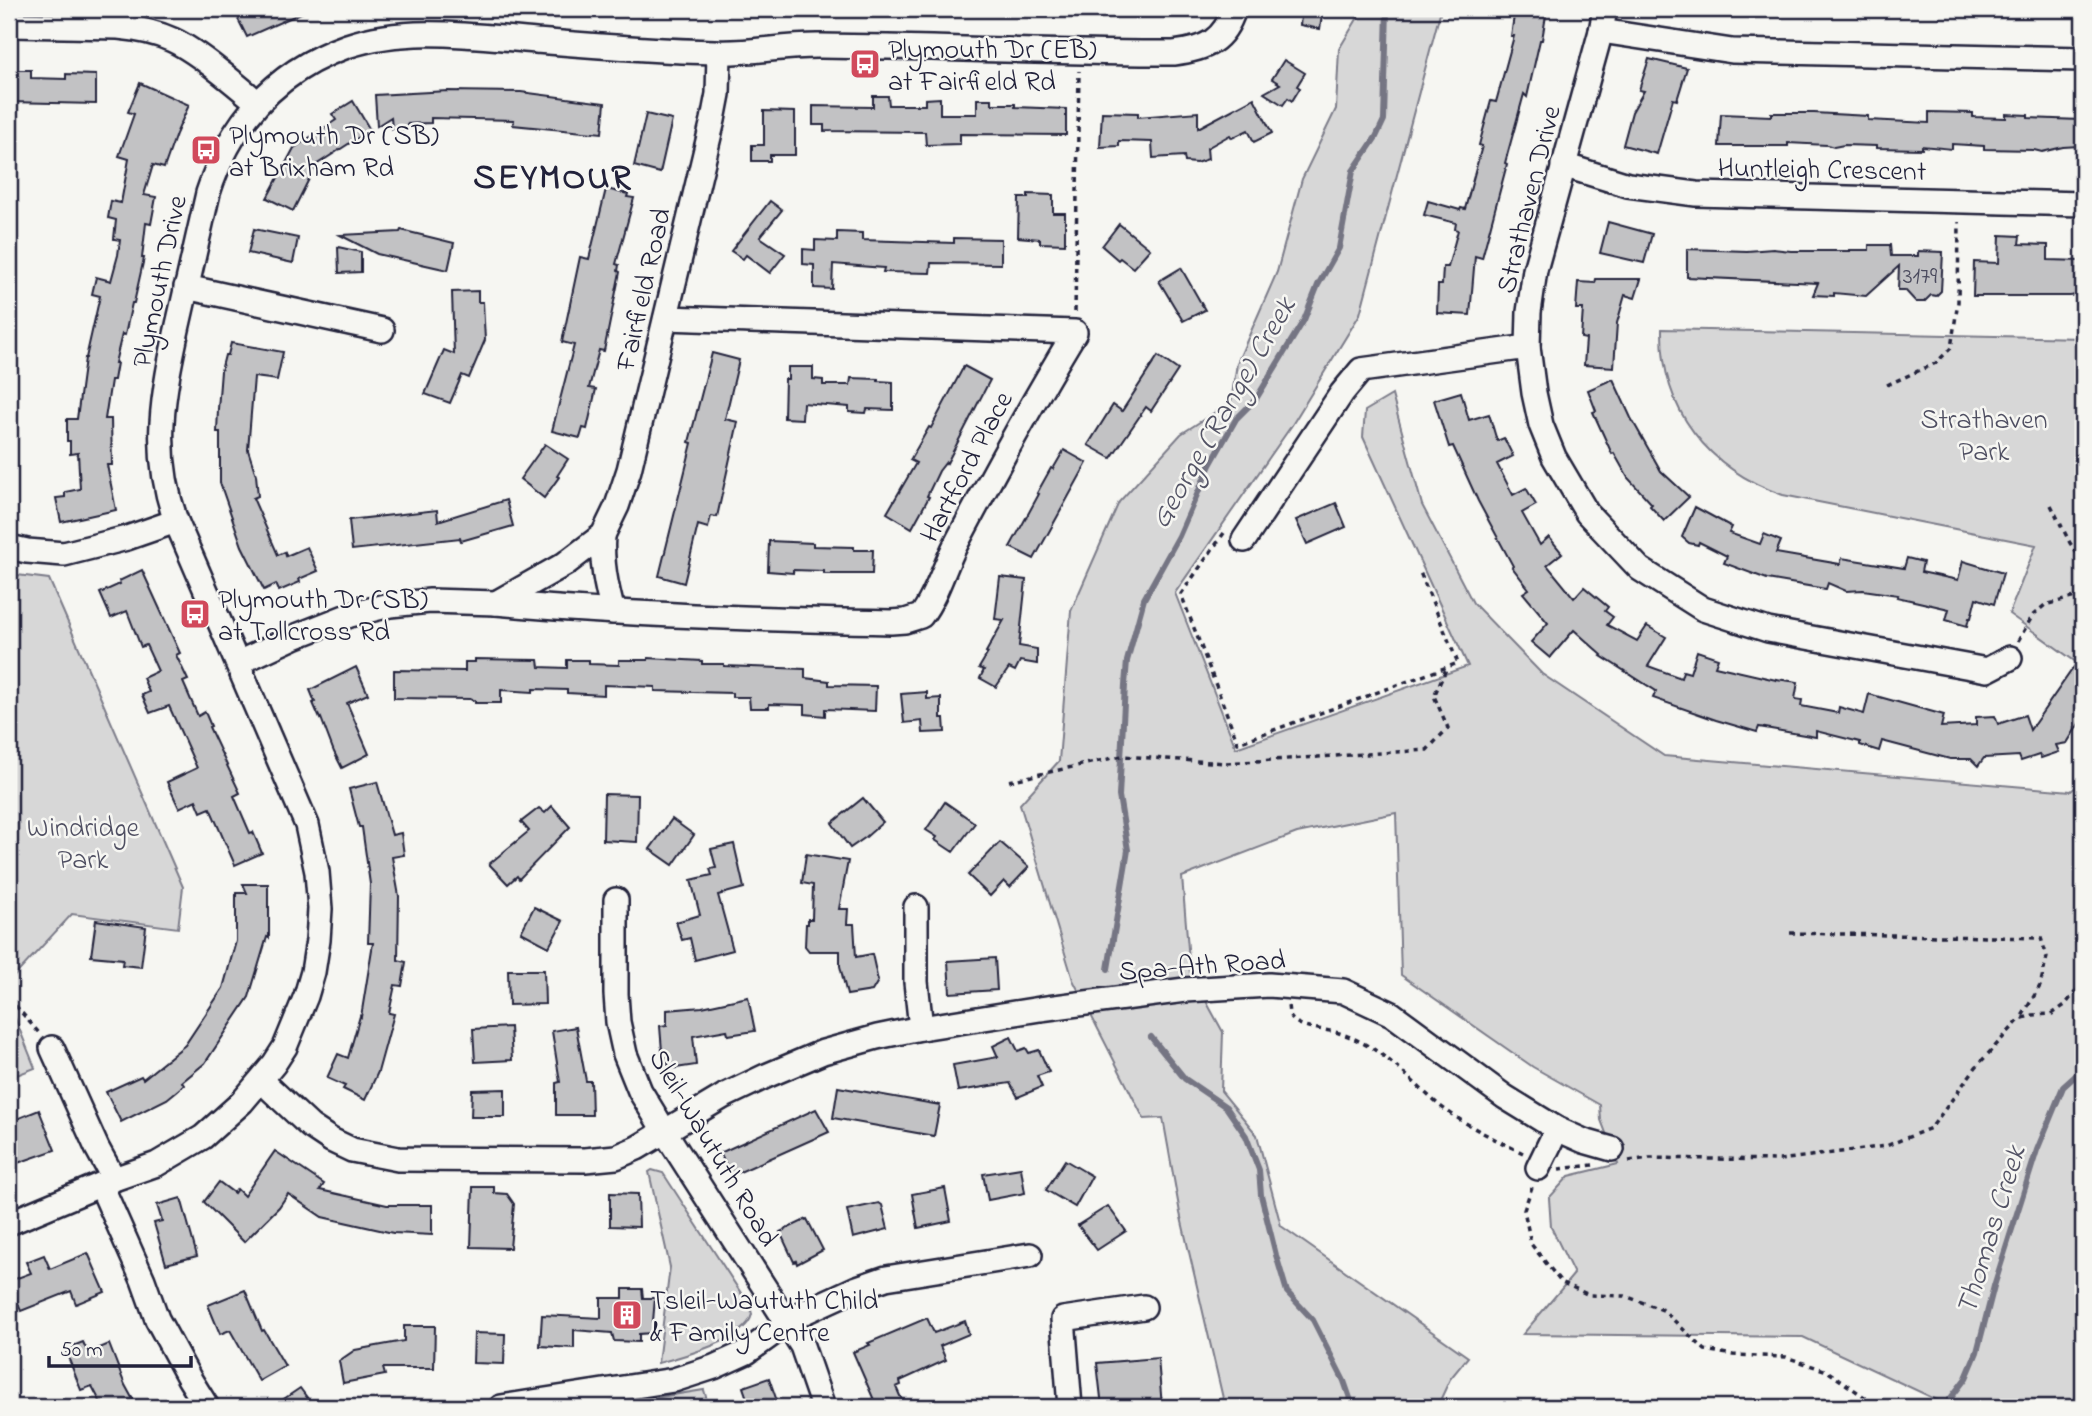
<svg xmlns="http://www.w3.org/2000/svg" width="2092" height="1416" font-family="'Indie Flower',sans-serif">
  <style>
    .green { fill: #d7d7d7; stroke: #7c7c89; stroke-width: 2 }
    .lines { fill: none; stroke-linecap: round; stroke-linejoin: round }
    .stream { stroke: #757583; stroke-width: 6 }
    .building { fill: #c2c2c4; stroke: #22223b; stroke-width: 2 }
    .minor-casing { stroke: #22223b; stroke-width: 28 }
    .path { stroke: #22223b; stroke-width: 3.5; stroke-dasharray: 5 5; stroke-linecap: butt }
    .minor { stroke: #f6f6f2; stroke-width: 23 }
    .labels { text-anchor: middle; stroke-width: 5; stroke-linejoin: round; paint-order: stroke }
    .number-label { font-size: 24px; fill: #4a4a5d }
    .poi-label { font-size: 28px; fill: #22223b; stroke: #f6f6f2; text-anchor: start }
    .street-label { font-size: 28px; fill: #22223b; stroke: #f6f6f2 }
    .park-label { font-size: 28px; fill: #4f4f62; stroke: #f6f6f2 }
    .water-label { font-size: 30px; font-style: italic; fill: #535365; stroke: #f6f6f2 }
    .district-label { font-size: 35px; font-weight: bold; letter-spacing: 2px; fill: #22223b; stroke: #f6f6f2 }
  </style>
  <rect width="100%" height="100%" fill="#f6f6f2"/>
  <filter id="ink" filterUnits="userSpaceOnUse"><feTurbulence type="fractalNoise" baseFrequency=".0143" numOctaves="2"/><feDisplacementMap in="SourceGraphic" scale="14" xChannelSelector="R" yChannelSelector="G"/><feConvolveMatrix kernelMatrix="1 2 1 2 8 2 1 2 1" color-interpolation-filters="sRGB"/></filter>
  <g filter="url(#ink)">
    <g class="green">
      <path d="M1363,9H1441L1360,314L1292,425L1175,593L1236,748L1468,666L1363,437L1365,411L1392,395L1422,505L1473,603L1542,674L1664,756L2071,791L2083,781V1407H1952L1803,1337L1523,1334L1574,1274L1551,1227L1549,1198L1569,1176L1618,1164L1601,1120L1600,1105L1533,1067L1401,975L1396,813L1297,833L1182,877L1190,972L1223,1032L1221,1091L1257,1135L1281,1226L1468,1357L1450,1379L1437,1407H1225L1180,1213L1163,1118L1144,1119L1073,980L1020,804L1059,761L1071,611L1119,502L1181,434L1231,402L1237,363L1277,272L1302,179L1336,109L1339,49Z"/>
      <path d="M1662,329L2083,338V667L2009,614L2036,545L1783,495C1708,469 1661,410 1662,329Z"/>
      <path d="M9,574L49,579L183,887L178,928L72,914L9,982Z"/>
      <path d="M9,1003L35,1068L9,1078Z"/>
      <path d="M652,1170L663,1173L750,1307L752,1314C747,1340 681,1357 658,1363L670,1267L649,1172Z"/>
      <path d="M704,1390L709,1407H598Z"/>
    </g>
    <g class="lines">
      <g class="stream">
        <path d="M1108,969L1128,850L1119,796L1125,685L1127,661L1144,599L1179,536L1210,465L1236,419L1256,399L1304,320L1318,285L1339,248L1353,171L1376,137L1384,120L1387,9"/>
        <path d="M1151,1037L1185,1079L1226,1107L1246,1136L1259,1170L1261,1195L1276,1255L1287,1292L1313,1320L1344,1381L1353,1407"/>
        <path d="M1944,1407L1966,1378L1977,1352L1994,1286L2037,1150L2063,1087L2083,1069"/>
      </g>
    </g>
    <g class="building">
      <path d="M233,9H310L247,37Z"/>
      <path d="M1302,9H1323L1320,29L1300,25Z"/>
      <path d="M1515,9H1547L1542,40H1540L1527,97L1524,94L1505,163L1507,164L1482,258L1475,256L1470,315L1437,313L1438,285H1442L1443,267H1448L1458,230L1455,229L1456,223L1424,215L1428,201L1460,210L1461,208L1465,209L1482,146L1479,145L1491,101L1496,102L1514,36H1511Z"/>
      <path d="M1649,59L1687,68L1677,100L1673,99L1657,154L1623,145L1632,112L1644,91L1639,90Z"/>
      <path d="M1284,60L1305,73L1297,86L1300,88L1292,101L1288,98L1283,105L1264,93L1280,84L1272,79Z"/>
      <path d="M9,70H31V78L66,79V74L96,75V104L9,102Z"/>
      <path d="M140,83L189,105L176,134L164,168L153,165L144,195L156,197L151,224L146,223L142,258H144L134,303H132L125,335L122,334L115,363H117L114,380H111L105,419H111L112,465H107L116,510L61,522L56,498L65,497V492L80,489L78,453L70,454V441H67V419H77L85,358H86L100,296L92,294L96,277L111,281L118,255L120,240L114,239L116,220L108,218L111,201L121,203L129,159L119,156L134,114L128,112Z"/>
      <path d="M448,91L521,92L605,103L602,133L593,132V133L513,125L514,120L431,118V123L407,124L408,129H392L391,117L377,126L375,95Z"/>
      <path d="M873,96H888L889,105H925V99L940,98V114H977V99H992V104H1015V107L1066,109V135L960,134V144L926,145L925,132L824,131V125H813V106L873,107Z"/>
      <path d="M1254,98L1272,133L1254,142L1248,130L1232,138L1230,135L1207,148L1208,159L1196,163L1185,162L1184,156L1153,158L1152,142L1119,141V146L1100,147L1102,112L1138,113V117L1198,112V128Z"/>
      <path d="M353,101L370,130L316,165L293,211L267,198L294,148L336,120L332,114Z"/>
      <path d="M764,111L795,112V155H770V161H752V145H764Z"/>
      <path d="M1929,112L1973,113V117L2006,118V114L2028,115V118L2080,120L2079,146L2063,147L2042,152L2034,150L1984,149V146L1952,144V149L1922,146V149L1876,148V146L1844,145L1834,147L1827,145L1788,143V146H1719L1721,114L1771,116V113H1814L1868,116V120L1929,123Z"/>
      <path d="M646,114L672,120L660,173L634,166Z"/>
      <path d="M606,189L628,194L627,197L634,198L616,264L619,265L618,271L620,272L604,351L599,350L589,388L596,389L587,429L583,428L580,438L552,431L574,345L562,342L580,257L589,259Z"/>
      <path d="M1028,194L1053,195V213H1065V244L1040,243V239L1018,237L1019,198H1028Z"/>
      <path d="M770,201L782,210L760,237L785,254L770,273L746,255L743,259L731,251Z"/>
      <path d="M1608,222L1652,234L1644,263L1600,253Z"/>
      <path d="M1119,224L1150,249L1133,268L1120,258L1118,260L1102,246Z"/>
      <path d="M254,229L298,238L293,263L248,253Z"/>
      <path d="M401,230L454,243L448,270L377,254L340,235L400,232Z"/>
      <path d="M837,232L862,233V240L954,243V238L1001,239V264L931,263L930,273L883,272L884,268L833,264L832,289L814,288V265L803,264V249L815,250V240L837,241Z"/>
      <path d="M2000,235L2020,236L2019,244L2048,245V260L2083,261V294L2070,296H1973L1974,262L1999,263Z"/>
      <path d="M1869,245H1890L1891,256H1918V251L1943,252L1941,291L1936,296L1931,295L1924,302H1916L1905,290H1898L1899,266L1866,296L1834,293V296L1813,295L1818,283L1687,277V249L1747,251L1773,249L1791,251H1850V250H1869Z"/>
      <path d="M338,247L361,252V272L339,273Z"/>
      <path d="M1181,268L1205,310L1183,321L1159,281Z"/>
      <path d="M1596,279H1641L1635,298L1625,295L1617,323L1614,367L1584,365L1586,339L1581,338L1583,309H1576L1578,282L1595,283Z"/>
      <path d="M478,291V302H483L485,340L469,378L462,375L450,403L425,394L444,350L454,354L452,292Z"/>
      <path d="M231,343L283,352L277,380L254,377L248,450L256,475L258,496L253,498L278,555L285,552L286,556L307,547L318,571L299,579L300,582L279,591L276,584L264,590L242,546L220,483V432H217L218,409L221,371L225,355H228Z"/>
      <path d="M712,353L739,360L725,419L738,422L717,517L711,516L708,528L698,525L684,583L659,576L692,443L689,442Z"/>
      <path d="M1158,356L1178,370L1151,411L1146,407L1111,458L1088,445L1113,405L1122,411Z"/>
      <path d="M964,366L990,380L947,463L946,462L939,471L927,496L929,497L912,528L887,513L916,463L910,460L929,427L931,428Z"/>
      <path d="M788,367H813V379L823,380V385H850L851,378L878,379V381L893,382V410L867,409L866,413L849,412V407L803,403L802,419L784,418L785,379H788Z"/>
      <path d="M1613,379L1631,418L1661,471L1689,497L1664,521L1650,506L1652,504L1628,478L1614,453L1612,454L1593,412L1596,411L1588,390Z"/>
      <path d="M1461,392L1469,420L1489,414L1497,441L1504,438L1513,456L1497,464L1513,495L1526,488L1536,505L1522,513L1540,545L1549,537L1562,553L1547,565L1574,598L1584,587L1608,607L1605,611L1613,617L1607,625L1637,641L1647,626L1666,637L1648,666L1681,678L1683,671L1690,673L1697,651L1718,658L1715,666L1776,680V679L1798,682L1795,699L1802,700L1801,706L1838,713L1839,707L1864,714L1869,694L1944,715L1941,727L1976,725V717L1995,716L1998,724L2025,715L2030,730L2083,654V717L2067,743L2056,745L2059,752L2041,758L2039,755L2021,761L2019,756L1984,758L1978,766L1971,759H1950L1882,741L1879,751L1860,745V742L1816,731V737L1759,727L1757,732L1716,720L1653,698L1656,691L1601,656L1602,655L1574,630L1550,658L1531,642L1548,623L1523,593L1529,589L1512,567L1513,566L1478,501L1453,446L1449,447L1434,400Z"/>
      <path d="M545,444L568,459L557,476L559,477L544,498L520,479Z"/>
      <path d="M1064,450L1087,463L1034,559L1010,547L1039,494L1037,493L1051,468L1053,469Z"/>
      <path d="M506,500L513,526L461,541L460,538L352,550L349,520L437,510L438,521Z"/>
      <path d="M1336,503L1346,527L1307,544L1296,520Z"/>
      <path d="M1695,507L1732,527L1729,533L1760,544L1764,534L1781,541L1776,553L1840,564L1842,558L1904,568L1907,558L1923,562L1921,572L1958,580L1963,561L2003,573L1994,604L1976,598L1971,618H1969L1967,626L1946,620L1949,609L1897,597L1898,595L1863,590L1846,591L1828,583L1826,589L1767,579L1724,563L1727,556L1699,542L1698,545L1689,543L1682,537Z"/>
      <path d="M769,541L813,543V546L854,547V550H873L872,574H824V571L793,570V573L768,571Z"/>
      <path d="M142,570L180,653L176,655L188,680L183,682L198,716L205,712L211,726L209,727L240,793L234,796L250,833L253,832L262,853L235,865L210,808L201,812L196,800L179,808L167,782L197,768L169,706L150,713L142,695L149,692L143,678L158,671L146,645L141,647L127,611L111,618L100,593L120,584L119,581Z"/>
      <path d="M1000,577L1026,580L1019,646L1037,649V664L1020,661L1015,671L1009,668L996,687L980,678L984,670L979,668L988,653L986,652L1004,620L995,619Z"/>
      <path d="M648,658L702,661V664H724V666L805,669V678L829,681V685L876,686L875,711L825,709V716L805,714V705L769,704V708H750L749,697H732V693L655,691V687L604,685V695L567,693V690L533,689V692L501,690V703H475V701L470,699L394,698V670L465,671V662H475V659L538,660L539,667L567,668V660H589V664L619,665V660H648Z"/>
      <path d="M356,667L368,694L347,703L369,754L342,768L334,752L321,718L320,719L313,703L315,702L310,690Z"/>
      <path d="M927,692V699L941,698V718H944L945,732L923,733L922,721L904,723L901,694Z"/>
      <path d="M377,782L392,835L401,833L404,855L392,857L399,896L398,960L406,962L402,986L395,985L389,1013L394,1014L378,1072L365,1100L343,1089L345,1086L327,1078L338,1054L348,1058L360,1016L361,1017L373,943H368L370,884L362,827H359L349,789Z"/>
      <path d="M604,794L638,795L637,842L603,840Z"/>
      <path d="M863,798L883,822L866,837L850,848L832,823Z"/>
      <path d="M945,802L975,823L953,852L935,840L937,837L926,830Z"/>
      <path d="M552,806L570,827L519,879L517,876L508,884L489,864L529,831L521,822L539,808L545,813Z"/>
      <path d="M672,819L694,835L673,865L650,849Z"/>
      <path d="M1000,842L1029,867L1010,887L1004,881L990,896L968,875Z"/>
      <path d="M734,844L744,888L718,895L733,950L695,960L690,938L682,940L676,922L700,915L691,880L712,875L710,869L716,868L711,849Z"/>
      <path d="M806,854L848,861L839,909H848L847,924H854L856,957L872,954L878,981L872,991L847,995L840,966V951H809L805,946L806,924H808V919H812L813,885L802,883Z"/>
      <path d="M243,884H268V907H269V938L267,937L249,997L205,1063L182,1082L184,1085L167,1099L121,1122L106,1092L141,1076L143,1079L185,1045L223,988L236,941V893H247Z"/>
      <path d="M534,907L563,921L549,947L521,932Z"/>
      <path d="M96,920L146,927L141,967L122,965L123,959L91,956Z"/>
      <path d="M995,958L997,990L950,993L948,961Z"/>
      <path d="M508,970H544L545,1004L509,1005Z"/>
      <path d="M748,997L755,1031L728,1035L727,1030L693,1036L696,1065L669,1069L666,1050L662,1051L660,1026L667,1025V1010L702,1007Z"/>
      <path d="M510,1027L512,1060L475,1062L473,1029Z"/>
      <path d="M576,1027L586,1081H591L592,1115H556V1083L560,1082L552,1031Z"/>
      <path d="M1011,1037L1018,1051L1026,1048L1029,1053L1039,1050L1049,1072L1037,1076L1042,1087L1018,1097L1010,1083L958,1091L953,1065L998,1057L993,1046Z"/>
      <path d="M838,1087L940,1105L934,1136L833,1118Z"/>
      <path d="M505,1089V1117H471L472,1090Z"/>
      <path d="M816,1109L829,1132L731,1176L720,1153Z"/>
      <path d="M39,1110L55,1150L9,1166V1122Z"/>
      <path d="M275,1151L324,1184L320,1190L387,1205H432V1235L393,1233L322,1217L288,1194L279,1207L244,1242L204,1202L219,1182L234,1193L237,1189L244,1196Z"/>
      <path d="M1065,1160L1092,1176L1075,1207L1046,1190Z"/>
      <path d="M1021,1168L1025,1193L988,1200L983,1174Z"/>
      <path d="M473,1187H494V1193L507,1194L514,1204L510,1248L471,1247Z"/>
      <path d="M945,1188L951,1221L918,1228L912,1194Z"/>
      <path d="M610,1193L638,1194L639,1227L610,1226Z"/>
      <path d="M181,1198L197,1256L166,1264L154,1223L162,1221L157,1205Z"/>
      <path d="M879,1203L882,1205L888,1229L853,1238L847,1210Z"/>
      <path d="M1108,1206L1126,1231L1097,1250L1078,1225Z"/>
      <path d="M807,1219L823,1250L797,1264L796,1261L794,1262L780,1232Z"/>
      <path d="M88,1253L105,1292L76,1304L71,1291L21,1311L9,1281L31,1273L26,1262L44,1255L50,1269Z"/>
      <path d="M623,1289H642L643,1298H655L652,1333L639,1334V1342L614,1341L612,1333L574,1330V1348L540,1346L542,1315L601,1318V1298H623Z"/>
      <path d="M245,1290L262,1331L264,1330L285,1366L259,1381L230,1330L220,1334L208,1305Z"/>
      <path d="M927,1318L934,1333L965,1321L969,1334L940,1346L946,1360L900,1381L901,1385L896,1387L905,1407H877L853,1352L870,1345L868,1343Z"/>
      <path d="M404,1326H435L434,1368H383L385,1375L343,1383L339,1361L355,1350L404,1341Z"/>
      <path d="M474,1333L505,1334L504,1364L473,1363Z"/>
      <path d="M83,1342L88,1353L109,1344L125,1385L137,1407H103L92,1386L81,1390L65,1349Z"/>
      <path d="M1158,1358L1162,1407H1102L1097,1363Z"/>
      <path d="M769,1378L779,1407H750L743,1387Z"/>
      <path d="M300,1388L314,1407H272Z"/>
    </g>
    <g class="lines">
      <g class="minor-casing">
        <g id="minor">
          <path d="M1605,9L1601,31L1535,270L1529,312L1528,347L1534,393L1541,425L1554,457L1587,513L1640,569L1703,609L1768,630L1987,670L2010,658"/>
          <path d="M9,25L118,27C164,31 184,43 219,71C232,81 245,92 258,103"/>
          <path d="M1601,31L1732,51L2083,59"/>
          <path d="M1563,165L1628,185L1696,194L2083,204"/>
          <path d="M186,287L382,330"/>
          <path d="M603,535C601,562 606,586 613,612"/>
          <path d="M1244,540L1342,393L1361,370L1528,347"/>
          <path d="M9,547L27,551L64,554L127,538L176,521"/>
          <path d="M496,603C628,615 759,619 891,622L905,621L921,616C937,595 944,567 956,544C994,472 1033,401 1075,332L666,318"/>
          <path d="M238,663L294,637L350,615L390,605L430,601L496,603L565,564L603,535L617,506L629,470L713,120L718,94L719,53"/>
          <path d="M616,900V994L618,1022L625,1054L640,1091L665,1132L802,1346L823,1407"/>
          <path d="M916,907V982L921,1028"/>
          <path d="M52,1048L97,1148L114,1179"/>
          <path d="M262,1081L310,1126L331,1140L352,1150L398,1159L585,1160L616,1157L637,1148L724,1096L766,1076L823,1052L877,1037L921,1028L1040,1009L1185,990L1269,985L1343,991L1392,1014L1505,1097L1557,1129L1584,1141L1612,1149"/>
          <path d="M1538,1168L1557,1129"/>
          <path d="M101,1185L143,1280L157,1319L189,1378L207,1407"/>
          <path d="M9,1223L114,1179L157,1164L203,1137L242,1102L274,1064L285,1047L306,996L313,972L318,940L320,909L317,872L307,825L176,521C151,451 163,394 178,325C188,281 198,237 208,193C231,121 276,71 347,46C407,25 475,36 536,41C596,46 655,51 715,52C750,54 785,45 821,46C939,47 1056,53 1174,53C1206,49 1224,41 1234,9"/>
          <path d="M501,1407L674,1380L714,1367L747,1352L800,1314L857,1288L886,1278L1030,1255"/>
          <path d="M1070,1407L1063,1319L1144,1307"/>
        </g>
      </g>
      <g class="path">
        <path d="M1075,312L1079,71"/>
        <path d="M1887,385L1936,363L1951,348L1958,302L1959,222"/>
        <path d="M2051,505L2070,543L2083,562"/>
        <path d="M1224,533L1181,594L1238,743L1458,663L1419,570"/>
        <path d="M2018,641L2033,615L2045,605L2083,595"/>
        <path d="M1009,781L1122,756L1226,763L1427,750L1448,728L1434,696L1447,667"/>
        <path d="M1790,933L2041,938L2047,957L2040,986L2021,1018"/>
        <path d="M9,998L39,1033"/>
        <path d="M1288,1006C1289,1009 1288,1013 1290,1016C1296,1029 1327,1029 1339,1033C1383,1047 1406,1077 1439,1105C1465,1125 1494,1139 1523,1153"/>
        <path d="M1629,1161L1649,1158L1780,1160L1886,1146L1931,1128L1976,1067L2020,1019L2033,1015L2052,1014L2065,1005L2083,982"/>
        <path d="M1559,1169L1593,1165"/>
        <path d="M1532,1187L1524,1210L1531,1244L1561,1282L1589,1295L1625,1296L1663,1310L1705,1350L1733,1355L1786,1357L1827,1371L1879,1407"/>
      </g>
      <use href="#minor" class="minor"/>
    </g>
  </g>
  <defs>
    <g id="bus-square" transform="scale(1.575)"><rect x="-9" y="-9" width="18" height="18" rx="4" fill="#d1495b" stroke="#f6f6f2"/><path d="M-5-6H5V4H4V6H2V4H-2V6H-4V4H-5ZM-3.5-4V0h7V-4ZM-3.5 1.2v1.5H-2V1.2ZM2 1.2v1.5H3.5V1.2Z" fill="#fff"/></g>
    <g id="building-square" transform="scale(1.575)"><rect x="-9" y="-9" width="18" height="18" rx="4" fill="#d1495b" stroke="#f6f6f2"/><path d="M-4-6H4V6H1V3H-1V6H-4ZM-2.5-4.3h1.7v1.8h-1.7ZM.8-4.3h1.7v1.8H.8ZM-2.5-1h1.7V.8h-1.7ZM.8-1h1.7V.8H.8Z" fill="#fff"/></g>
  </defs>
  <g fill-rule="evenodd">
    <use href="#bus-square" x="865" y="64"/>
    <use href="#bus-square" x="206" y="150"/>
    <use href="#bus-square" x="195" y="614"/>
    <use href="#building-square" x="627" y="1315"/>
  </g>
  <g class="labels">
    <g class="number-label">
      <text x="1920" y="283">3179</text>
    </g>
    <g class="poi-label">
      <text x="888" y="58">Plymouth Dr (EB)<tspan x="888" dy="32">at Fairfield Rd</tspan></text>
      <text x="229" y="144">Plymouth Dr (SB)<tspan x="229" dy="32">at Brixham Rd</tspan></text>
      <text x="218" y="608">Plymouth Dr (SB)<tspan x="218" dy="32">at Tollcross Rd</tspan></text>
      <text x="650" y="1309">Tsleil-Waututh Child<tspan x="650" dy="32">&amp; Family Centre</tspan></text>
    </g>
    <g class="street-label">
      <text transform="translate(1822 168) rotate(1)" y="10">Huntleigh Crescent</text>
      <text transform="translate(1527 199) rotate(-76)" y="10">Strathaven Drive</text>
      <text transform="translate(158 281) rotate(-78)" y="10">Plymouth Drive</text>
      <text transform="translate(642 289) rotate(-77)" y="10">Fairfield Road</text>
      <text transform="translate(965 466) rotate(-62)" y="10">Hartford Place</text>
      <text transform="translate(1202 964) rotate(-4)" y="10">Spa-Ath Road</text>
      <text transform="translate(715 1147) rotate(59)" y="10">Sleil-Waututh Road</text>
    </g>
    <g class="park-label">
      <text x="1984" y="428">Strathaven<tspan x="1984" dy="32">Park</tspan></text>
      <text x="83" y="836">Windridge<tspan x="83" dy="32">Park</tspan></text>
    </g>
    <g class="water-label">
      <text transform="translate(1222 412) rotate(-60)" y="10">George (Range) Creek</text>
      <text transform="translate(1990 1230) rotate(-73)" y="10">Thomas Creek</text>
    </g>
    <g class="district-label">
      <text x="553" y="188">SEYMOUR</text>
    </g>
  </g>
  <rect width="2092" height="1416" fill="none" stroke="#f6f6f2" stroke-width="35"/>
  <rect x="18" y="18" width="2057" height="1381" fill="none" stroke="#22223b" stroke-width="2.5" filter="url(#ink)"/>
  <path d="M49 1356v10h142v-10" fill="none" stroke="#22223b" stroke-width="3.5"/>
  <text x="60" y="1356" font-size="21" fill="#22223b" stroke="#f6f6f2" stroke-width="5" paint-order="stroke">50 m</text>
</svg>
